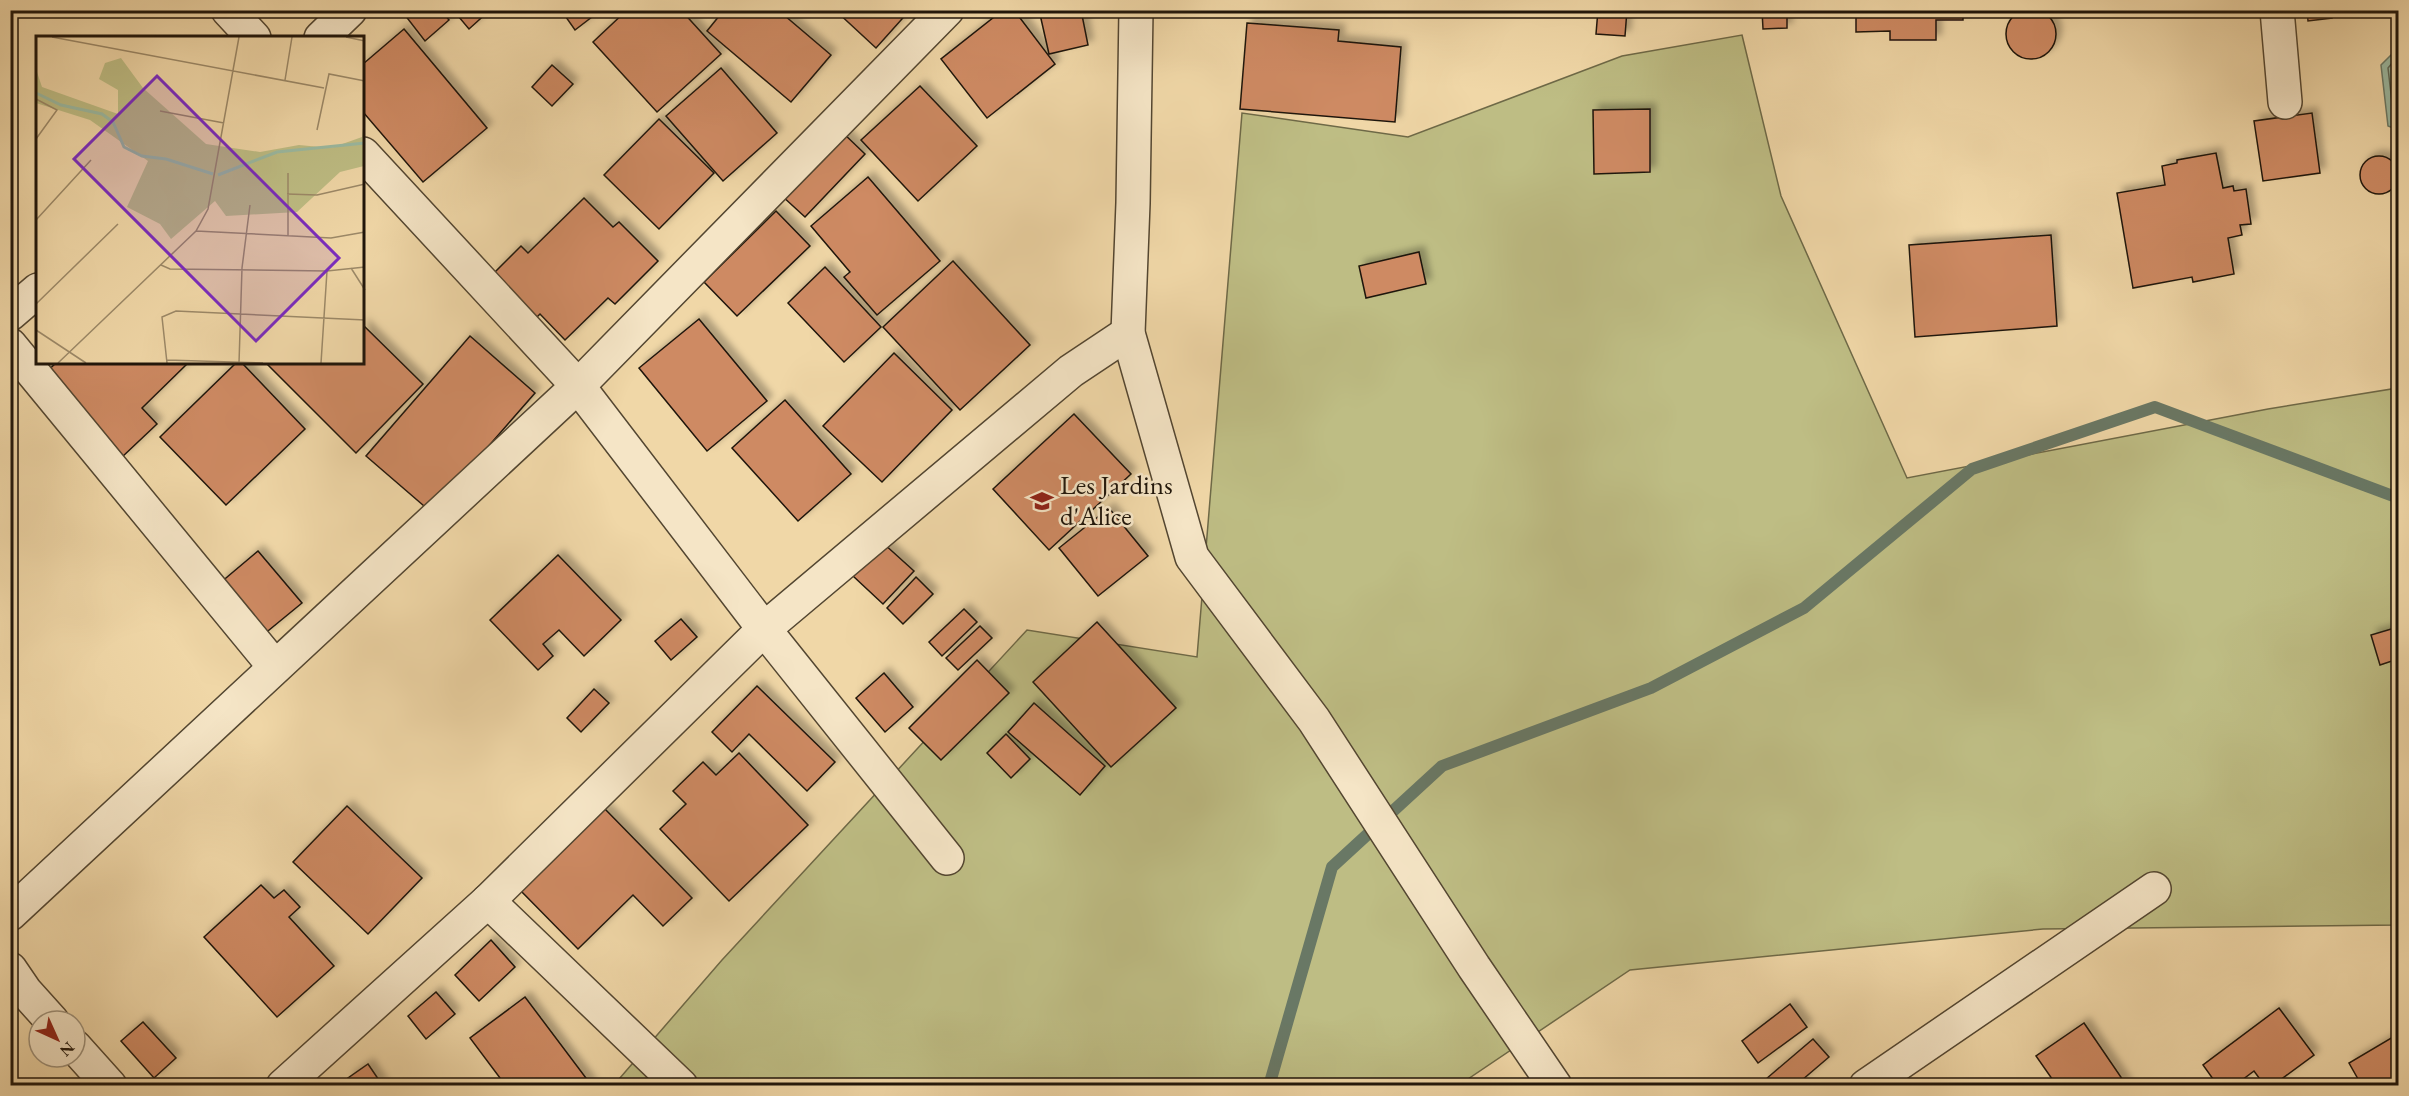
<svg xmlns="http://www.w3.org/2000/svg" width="2409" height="1096" font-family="'EB Garamond',serif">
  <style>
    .green { fill: #bebd84; stroke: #6e6947; stroke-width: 1.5 }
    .water { fill: #9bbaa2; stroke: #697865; stroke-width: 1.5 }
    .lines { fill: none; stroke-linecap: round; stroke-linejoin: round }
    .shore { stroke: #5d6856; stroke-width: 1.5 }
    .stream { stroke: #697865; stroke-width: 12 }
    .building { fill: #ce8a64; stroke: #1f150a; stroke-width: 1.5; filter: url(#shadow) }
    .minor-casing { stroke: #534631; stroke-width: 36 }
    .minor { stroke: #f5e5c6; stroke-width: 33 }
    .labels { text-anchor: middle; stroke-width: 5; stroke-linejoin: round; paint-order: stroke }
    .poi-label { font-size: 27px; fill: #1f150a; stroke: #f5e5c6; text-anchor: start }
    .inset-river { fill: none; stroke: #9bbaa2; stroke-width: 3 }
    .inset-road { fill: none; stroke: #9c8968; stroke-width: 1.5 }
    .view { fill: #7b2cbf; fill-opacity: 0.15; stroke: #7b2cbf; stroke-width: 3 }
    .inset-edge { fill: none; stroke: #1f150a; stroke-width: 3 }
  </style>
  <defs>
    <filter id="shadow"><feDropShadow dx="5.5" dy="-5.5" stdDeviation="3" flood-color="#0004"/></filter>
  </defs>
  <rect width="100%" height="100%" fill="#f0d7a7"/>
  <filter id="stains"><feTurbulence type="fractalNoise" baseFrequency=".00333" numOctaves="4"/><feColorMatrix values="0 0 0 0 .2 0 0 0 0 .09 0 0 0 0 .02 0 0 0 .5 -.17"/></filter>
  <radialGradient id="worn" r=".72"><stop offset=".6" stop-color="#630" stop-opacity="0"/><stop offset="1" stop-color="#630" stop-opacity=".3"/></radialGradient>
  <path class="green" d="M1742,35L1781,196L1907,478L2268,409L2398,388V925L2043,929L1630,970L1459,1085L613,1086L722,960L1027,630L1197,657L1242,113L1408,137L1622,56Z"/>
  <path class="water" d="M2398,48V130L2388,126L2381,65Z"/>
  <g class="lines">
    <path class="shore" d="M2398,56L2388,68L2394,120L2398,124"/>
    <path class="stream" d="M1269,1086L1332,867L1442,766L1651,688L1804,608L1972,469L2155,407L2393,496L2398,495"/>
  </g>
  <g class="building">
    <circle cx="2031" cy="34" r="25"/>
    <path d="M401,10H441L449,20L425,41Z"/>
    <path d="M453,10H490L469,29Z"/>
    <path d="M561,10H601L575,30Z"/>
    <path d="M627,10H681L721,54L657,112L593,42Z"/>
    <path d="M724,10H778L831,55L791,102L707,31Z"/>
    <path d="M835,10H910L876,48Z"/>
    <path d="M1003,10H1014L1055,64L987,118L941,59Z"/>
    <path d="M1039,10H1081L1088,45L1049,54Z"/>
    <path d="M1390,10H1461L1460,17Z"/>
    <path d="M1598,10H1627L1625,36L1596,34Z"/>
    <path d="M1762,10H1787V28L1763,29Z"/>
    <path d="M1856,10H1963V20H1936V40H1890V31L1856,32Z"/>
    <path d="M2307,10H2331L2332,18L2308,21Z"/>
    <path d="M1247,23L1339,30L1338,41L1401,47L1395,122L1240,109Z"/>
    <path d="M404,29L487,128L423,182L363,112V64Z"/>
    <path d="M552,65L573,84L552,106L532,87Z"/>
    <path d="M721,68L777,133L723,181L666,116Z"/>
    <path d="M920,86L977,146L918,201L861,140Z"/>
    <path d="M1650,109V172L1594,174L1593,110Z"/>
    <path d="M2312,113L2320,173L2263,181L2254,121Z"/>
    <path d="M659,119L714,173L659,229L604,175Z"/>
    <path d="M841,131L865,154L805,217L781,195Z"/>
    <path d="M2216,153L2223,188L2233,186L2234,191L2246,189L2251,224L2240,225L2242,235L2228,238L2234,274L2193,282L2192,277L2133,288L2117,193L2165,185L2162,166L2177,163V160Z"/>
    <circle cx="2379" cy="175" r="19"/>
    <path d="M868,177L940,261L877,315L844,277L850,272L811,226Z"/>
    <path d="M584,198L613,227L619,222L658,261L615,304L608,298L565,340L540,314L536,318L493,274L521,246L528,253Z"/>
    <path d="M776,211L810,246L737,316L704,282Z"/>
    <path d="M2051,235L2057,326L1915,337L1909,245Z"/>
    <path d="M1419,252L1426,284L1366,298L1359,266Z"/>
    <path d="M953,261L1030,345L960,410L883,327Z"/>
    <path d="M825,267L881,327L844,362L788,303Z"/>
    <path d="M699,319L767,401L707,451L639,368Z"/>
    <path d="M363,325L423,384L356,453L266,363H363Z"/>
    <path d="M470,336L535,393L431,512L366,456Z"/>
    <path d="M894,353L952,410L882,482L823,426Z"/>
    <path d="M56,363H188L142,408L157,424L121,458L42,376Z"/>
    <path d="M236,363H242L305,429L226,505L160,437Z"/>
    <path d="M785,400L851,474L798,521L732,448Z"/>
    <path d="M1074,414L1131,474L1049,550L993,489Z"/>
    <path d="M1109,508L1148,556L1098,596L1059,548Z"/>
    <path d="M883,543L914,571L883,604L853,576Z"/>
    <path d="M258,551L302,603L263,635L220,583Z"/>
    <path d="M558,555L621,620L584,656L559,630L543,644L553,656L538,670L490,620Z"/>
    <path d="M916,577L933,594L903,624L887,608Z"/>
    <path d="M964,609L977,622L942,656L929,642Z"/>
    <path d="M681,619L697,637L671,660L655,641Z"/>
    <path d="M1097,622L1176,708L1111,767L1033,682Z"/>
    <path d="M980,626L992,638L958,670L946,658Z"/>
    <path d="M2398,627V659L2380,665L2371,635Z"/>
    <path d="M977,660L1009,693L941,760L909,728Z"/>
    <path d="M884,673L913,707L885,732L856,698Z"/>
    <path d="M757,686L835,762L807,791L749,734L732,752L712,732Z"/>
    <path d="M594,689L609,703L581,732L567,718Z"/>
    <path d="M1034,703L1105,766L1080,795L1008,732Z"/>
    <path d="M1006,734L1030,759L1011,778L987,753Z"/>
    <path d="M739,753L808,825L729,901L660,829L686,804L673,791L703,762L716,775Z"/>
    <path d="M347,806L422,878L368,934L293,862Z"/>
    <path d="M604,808L692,898L663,926L633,895L578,949L520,890Z"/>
    <path d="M261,885L274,898L284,890L300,907L289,917L334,966L277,1017L204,937Z"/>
    <path d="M491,940L515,967L479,1001L455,975Z"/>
    <path d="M436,992L455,1014L426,1039L408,1016Z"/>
    <path d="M525,997L592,1086H506L470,1038Z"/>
    <path d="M1790,1004L1807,1027L1758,1063L1742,1041Z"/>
    <path d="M2279,1008L2314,1055L2272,1086H2265L2254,1071L2234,1086H2218L2203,1065Z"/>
    <path d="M143,1022L176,1058L154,1078L121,1041Z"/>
    <path d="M2084,1023L2127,1086H2057L2036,1056Z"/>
    <path d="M2398,1034V1074L2381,1086H2362L2349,1063Z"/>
    <path d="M1813,1039L1829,1057L1795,1086H1771L1766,1079Z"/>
    <path d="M368,1064L383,1086H353L348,1078Z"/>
  </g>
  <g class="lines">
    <g class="minor-casing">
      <g id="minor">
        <path d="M228,10L254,38"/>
        <path d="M1136,10L1133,203L1128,333L1192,557L1314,720L1474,967L1555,1086"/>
        <path d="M2277,10L2285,102"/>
        <path d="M321,38L350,10"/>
        <path d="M363,154L578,386L764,629L947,858"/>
        <path d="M10,314L38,290"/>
        <path d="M10,345L275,667"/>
        <path d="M488,901L681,1086"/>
        <path d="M10,914L578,386L947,10"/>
        <path d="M10,969L25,991L52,1021"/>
        <path d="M75,1047L110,1086"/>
        <path d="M283,1086L488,901L764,629L1071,371L1128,333"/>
        <path d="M1866,1086L2154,889"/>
      </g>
    </g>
    <use href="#minor" class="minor"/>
  </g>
  <defs>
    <g id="school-bare" transform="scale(1.8)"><path d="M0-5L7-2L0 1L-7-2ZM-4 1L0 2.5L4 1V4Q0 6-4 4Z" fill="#8f2418" stroke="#f5e5c6" stroke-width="2.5" paint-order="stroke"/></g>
  </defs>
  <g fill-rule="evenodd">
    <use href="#school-bare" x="1042" y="501"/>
  </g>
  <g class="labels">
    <g class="poi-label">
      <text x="1060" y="494">Les Jardins<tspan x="1060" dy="31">d'Alice</tspan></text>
    </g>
  </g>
  <g transform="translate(36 36)">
    <rect width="328" height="328" fill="#f0d7a7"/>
    <path d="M85,22L107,52L170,108L224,116L263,109L295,112L326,101L328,83V130L304,136L261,176L190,180L179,165L135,203L124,188L91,171L112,125L54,84L0,67V33L6,51L82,78V54L63,43L69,27Z" fill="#bebd84"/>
    <path class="inset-river" d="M0,57L25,69L66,78L77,86L88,111L106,120L130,123L177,138M182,139L241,116L329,107"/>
    <path class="inset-road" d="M16,1L288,52M310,1L329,5M249,44L256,1M0,63L21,74L0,103M124,75L188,87M281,94L293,38L329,45M252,137V200M251,158L281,159L329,148M0,184L55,124M160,195L295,202L329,196M125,229L134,233L291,235L329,231M315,232L329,254M0,268L82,188M0,294L50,327M131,324L227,327M22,327L160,195L172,173L203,1M131,327L126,281L140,275L329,284M203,327L206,232L214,169M285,327L291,235"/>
    <path class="view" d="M121,40L303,222L220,305L38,123Z"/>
    <rect width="328" height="328" class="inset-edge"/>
  </g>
  <rect width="2409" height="1096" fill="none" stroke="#f0d7a7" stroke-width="36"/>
  <rect x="12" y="12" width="2385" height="1072" fill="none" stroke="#1f150a" stroke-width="3"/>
  <rect x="18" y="18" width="2373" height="1060" fill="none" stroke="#1f150a" stroke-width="1.5"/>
  <g transform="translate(57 1039) rotate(135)"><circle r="28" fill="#f5e5c6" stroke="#9f927b" stroke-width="1.5"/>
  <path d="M0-4.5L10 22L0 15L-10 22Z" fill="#8f2418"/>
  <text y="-9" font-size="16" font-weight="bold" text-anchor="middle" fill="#1f150a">N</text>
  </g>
  <rect width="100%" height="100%" filter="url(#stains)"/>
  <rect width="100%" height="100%" fill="url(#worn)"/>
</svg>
